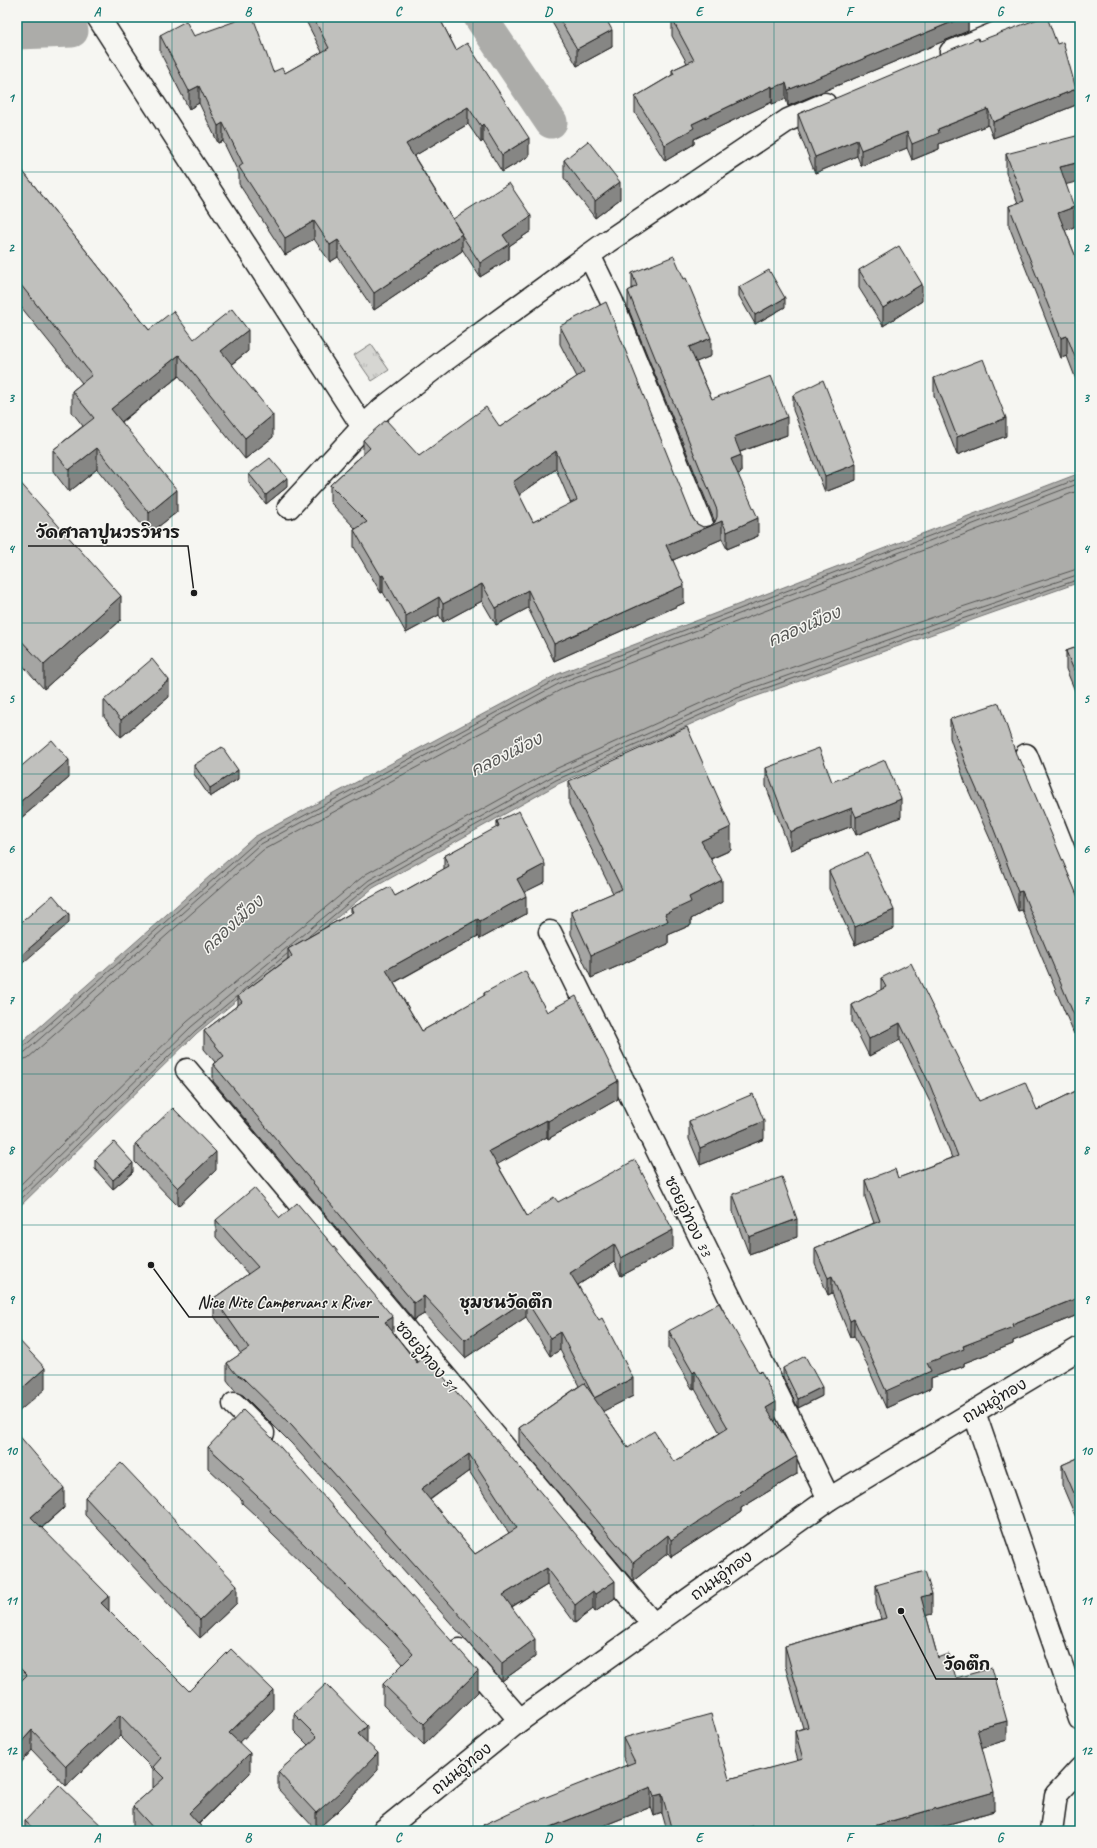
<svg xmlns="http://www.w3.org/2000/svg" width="1097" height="1848" font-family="Caveat,'Playpen Sans Thai',sans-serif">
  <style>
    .grass { fill: url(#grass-tufts); stroke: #797977 }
    .water { fill: #acaca9; stroke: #727271 }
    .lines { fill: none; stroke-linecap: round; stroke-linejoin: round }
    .shore { stroke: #565654; stroke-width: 1 }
    .canal { stroke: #acaca9; stroke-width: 33 }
    .minor-casing { stroke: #1c1c1c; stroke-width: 25 }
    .secondary-casing { stroke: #1c1c1c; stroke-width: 25 }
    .minor { stroke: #f6f6f2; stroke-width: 22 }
    .secondary { stroke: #f6f6f2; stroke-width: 22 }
    .wall { fill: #a5a5a3; stroke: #1c1c1c; fill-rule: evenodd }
    .shaded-wall { fill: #868684; stroke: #1c1c1c }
    .building { fill: #c0c0bd; stroke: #1c1c1c; fill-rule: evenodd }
    .grid { fill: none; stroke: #0f766e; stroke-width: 1; stroke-opacity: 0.55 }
    .labels { text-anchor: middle; stroke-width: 3; stroke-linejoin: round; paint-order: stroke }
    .street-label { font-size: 16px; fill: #1c1c1c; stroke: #f6f6f2 }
    .water-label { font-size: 17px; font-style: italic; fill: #565654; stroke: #f6f6f2 }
    .neighbourhood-label { font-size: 17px; font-weight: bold; fill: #1c1c1c; stroke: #f6f6f2 }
    .leader { fill: none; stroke: #1c1c1c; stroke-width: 1.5 }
    .callout-dot { fill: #1c1c1c; stroke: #f6f6f2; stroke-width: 1.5 }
    .callout-label { font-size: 17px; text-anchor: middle; font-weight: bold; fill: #1c1c1c; stroke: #f6f6f2; stroke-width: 3; stroke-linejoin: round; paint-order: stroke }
    .neatline { fill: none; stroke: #0f766e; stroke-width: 1.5 }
    .grid-label { font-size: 13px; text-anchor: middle; font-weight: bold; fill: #0f766e }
  </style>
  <defs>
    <pattern id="grass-tufts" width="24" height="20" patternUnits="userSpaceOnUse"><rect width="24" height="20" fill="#d6d6d2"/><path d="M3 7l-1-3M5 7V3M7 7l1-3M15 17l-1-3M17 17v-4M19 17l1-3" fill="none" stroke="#b7b7b4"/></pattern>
  </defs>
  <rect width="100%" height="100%" fill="#f6f6f2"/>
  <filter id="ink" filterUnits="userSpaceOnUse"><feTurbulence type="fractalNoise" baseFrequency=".025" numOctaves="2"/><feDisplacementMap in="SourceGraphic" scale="8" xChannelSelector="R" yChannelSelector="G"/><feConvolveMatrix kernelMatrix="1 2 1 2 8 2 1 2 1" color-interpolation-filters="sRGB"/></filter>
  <g filter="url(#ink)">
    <path class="grass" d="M371,344L389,370L372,381L354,355Z"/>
    <path class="water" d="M1080,473V582L740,702L558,784L373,888L197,1033L17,1209V1047L254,837L558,674Z"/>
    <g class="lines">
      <g class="shore">
        <path d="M309,936L371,884L556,780L738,698L959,620L1080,579"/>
        <path d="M241,992L287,954"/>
        <path d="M17,1050L21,1049L257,841L560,678L1080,478"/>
        <path d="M17,1055L25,1052L259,845L562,682L1080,483"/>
        <path d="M17,1061L28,1058L263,850L564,688L1080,490"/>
        <path d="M17,1188L187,1022L366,874L551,771L734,688L956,609L1080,568"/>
        <path d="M17,1196L191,1027L369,880L553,776L736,694L958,615L1080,574"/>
        <path d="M17,1203L195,1031L237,996"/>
      </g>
      <g class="canal">
        <path d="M480,17L551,122"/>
        <path d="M17,33L72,31"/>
      </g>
      <g class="minor-casing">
        <g id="minor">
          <path d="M98,17L363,427"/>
          <path d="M951,52L1035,17"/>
          <path d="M589,255L612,302L705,532"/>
          <path d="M289,507L363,427L382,409L445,360L607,242L788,120L825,104"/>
          <path d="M1026,755L1080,891"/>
          <path d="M550,932L829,1499"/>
          <path d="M187,1070L653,1624"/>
          <path d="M234,1404L263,1433"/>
          <path d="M974,1412L1080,1719"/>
          <path d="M459,1650L520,1720"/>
          <path d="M1051,1831L1056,1795L1080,1769"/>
        </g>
      </g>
      <g class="secondary-casing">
        <path id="secondary" d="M383,1831L520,1720L829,1499L1080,1348"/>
      </g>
      <use href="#minor" class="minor"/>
      <use href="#secondary" class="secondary"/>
    </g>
    <g class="wall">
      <path d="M304,17H439L456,50L529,156L502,172L483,141L481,143L468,124L414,156L453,219L531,231L509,246V259L480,277L462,249V251L374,310L338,257L330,262L314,239L285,255L239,184V174L223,141L218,143L199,103L189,109L160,52V35L194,36L273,72L285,73L322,52Z"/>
      <path d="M549,17H605L612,47L577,66Z"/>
      <path d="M968,17V31L788,106L786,99L772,104V102L694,139V144L665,161L635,113V97L672,75V70L687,63L672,36V19Z"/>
      <path d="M979,41L1076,105L993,138L988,125L939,144V149L912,160L907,148L861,166L857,156L815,173L798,130V114Z"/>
      <path d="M1006,154L1066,185L1074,227L1065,230L1080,267V390L1067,356L1061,358L1009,226V206L1018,203L1006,173Z"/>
      <path d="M564,160L620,199L595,218L564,178Z"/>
      <path d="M17,164L149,330L248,351L232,364L273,437L245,459L179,376L122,422L177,512L149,534L97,469L69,492L53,471V450L83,426L72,412V391L82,383L17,302Z"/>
      <path d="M859,270L922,301L883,326L859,288Z"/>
      <path d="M632,273L711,356L696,362L712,399L787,435L740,452L741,473L738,474L758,536L727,549L722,539L673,560L684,603L554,661L528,608L496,625L482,601L443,622L439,615L406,633L383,592L381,593L354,547V530L356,529L330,502V485L363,454V440L419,456L500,427L577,377L560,344V326L697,524L703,527L710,526L715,522L628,308V291L632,289ZM556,469L571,504L533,522L519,495Z"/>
      <path d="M739,287L785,307L755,324L739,296Z"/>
      <path d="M934,378L1006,436L957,455L934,396Z"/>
      <path d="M793,395L856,480L825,492L793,410Z"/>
      <path d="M249,474L287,487L266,504L249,483Z"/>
      <path d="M17,479L121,620L44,689L17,659Z"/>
      <path d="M1080,646V703L1066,669V651Z"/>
      <path d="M169,697L121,737L104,717V700Z"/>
      <path d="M950,719L1018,760L1080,902V1032L1074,1034L1022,910L1018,911L991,841L966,785L950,738Z"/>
      <path d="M194,765L238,779L210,797L194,774Z"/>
      <path d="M766,768L832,782L901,817L856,835L852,826L790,850L766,786Z"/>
      <path d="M17,770L69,778L21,818L17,813Z"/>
      <path d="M569,781L731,850L711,859L722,902L691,919V925L668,935V944L591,978L571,934V911L613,893L569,804Z"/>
      <path d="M497,821L545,882L524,892L526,914L480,939L478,936L394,983L422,1031L484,996V993L547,1012L618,1099L548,1139L547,1137L497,1164L527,1216L558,1202L673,1248L621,1276L614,1262L578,1285L633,1396L603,1411L628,1448L674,1462L720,1433L695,1389L693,1390L669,1349V1331L776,1420L775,1421L797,1474L741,1508V1512L671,1557L668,1553L633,1581L519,1446V1428L579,1386L560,1350L550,1356L526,1317L465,1358L424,1314L414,1320L213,1081V1064L215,1062L204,1049V1031L238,1005V996L288,959V949L351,913V908L395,896L444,869V856L497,828Z"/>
      <path d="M829,871L894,928L855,945L829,889Z"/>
      <path d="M881,978L979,1101L1037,1110L1080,1089V1314L1013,1341V1344L964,1363V1366L931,1378V1388L886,1408L854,1336L850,1337L832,1293L828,1295L815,1264V1248L874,1223L865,1197V1180L898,1178L952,1158L930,1102L900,1040L869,1056L852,1022V1005L881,990Z"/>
      <path d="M689,1121L764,1139L700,1165L689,1139Z"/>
      <path d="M135,1144L216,1170L178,1206L135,1162Z"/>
      <path d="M95,1160L133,1172L113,1189L95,1169Z"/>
      <path d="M733,1194L797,1237L749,1254L733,1212Z"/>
      <path d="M280,1218L393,1332L417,1363L615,1598L595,1612L593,1609L575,1623L547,1585L512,1607L535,1657L502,1681L292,1444L243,1395L236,1392L227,1380V1363L241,1354L214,1316V1298L248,1274L216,1237V1220ZM469,1471L509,1533L475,1554L430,1500Z"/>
      <path d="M783,1368L822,1396L798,1408L783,1377Z"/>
      <path d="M17,1433L64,1508L42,1528L109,1612L189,1691L273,1710L239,1743L250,1773L199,1824L205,1831H137L133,1827V1806L153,1788V1769L120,1736L66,1786L32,1750L17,1767Z"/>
      <path d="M208,1447L478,1692L424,1745L383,1705V1684L403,1664L387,1646L270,1532V1529L242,1503V1500L208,1468Z"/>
      <path d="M1080,1457V1527L1062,1485V1465Z"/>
      <path d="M85,1497L237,1603L200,1638L85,1515Z"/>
      <path d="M876,1585L932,1614L926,1615L938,1658L956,1678L1007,1740L982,1747L994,1811L925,1831H667L662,1813L654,1816L651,1807L590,1831H483V1825L627,1765L623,1757V1738L729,1779L798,1761L795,1750V1731L803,1728L785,1666V1646L881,1619L876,1604Z"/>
      <path d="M294,1714L367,1743L378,1770L339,1810L316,1830L278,1789V1772L308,1745L294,1731Z"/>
      <path d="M25,1821L107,1831H25Z"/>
    </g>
    <g class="shaded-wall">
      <path d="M964,17H968V31L788,106V90Z"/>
      <path d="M612,30V47L577,66V49Z"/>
      <path d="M786,83V99L772,104V88Z"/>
      <path d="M199,86V103L189,109V91Z"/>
      <path d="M772,86V102L694,139V144L665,161V145L692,124Z"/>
      <path d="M1076,89V105L993,138V122Z"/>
      <path d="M468,107V124L406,161V144Z"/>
      <path d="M988,109V125L939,144V149L912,160V144L938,129Z"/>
      <path d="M223,123V141L218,143V126Z"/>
      <path d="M483,124V141L481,143V126Z"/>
      <path d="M907,132V148L861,166V150Z"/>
      <path d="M529,138V156L502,172V155Z"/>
      <path d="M857,140V156L815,173V157Z"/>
      <path d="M1080,162V181L1060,186V167Z"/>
      <path d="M620,182V199L595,218V201Z"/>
      <path d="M1074,207V227L1058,233V213Z"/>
      <path d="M531,216V231L509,246V259L480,277V263L503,235Z"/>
      <path d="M314,221V239L285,255V238Z"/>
      <path d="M462,234V251L374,310V293Z"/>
      <path d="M338,240V257L330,262V245Z"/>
      <path d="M922,284V301L883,326V308Z"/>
      <path d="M785,298V307L755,324V315Z"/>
      <path d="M248,330V351L221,372V351Z"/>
      <path d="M1067,336V356L1061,358V338Z"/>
      <path d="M711,338V356L689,365V347Z"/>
      <path d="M179,355V376L111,430V409Z"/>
      <path d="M273,415V437L245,459V438Z"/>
      <path d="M787,417V435L734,454V437Z"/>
      <path d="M1006,418V436L957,455V437Z"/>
      <path d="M97,448V469L69,492V470Z"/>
      <path d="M556,451V469L513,499V482Z"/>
      <path d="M741,455V473L731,477V459Z"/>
      <path d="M856,464V480L825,492V476Z"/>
      <path d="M287,478V487L266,504V495Z"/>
      <path d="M177,490V512L149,534V513Z"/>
      <path d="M758,518V536L727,549V532Z"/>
      <path d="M722,521V539L666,563V545Z"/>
      <path d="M383,575V592L381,593V576Z"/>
      <path d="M482,584V601L443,622V604Z"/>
      <path d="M684,585V603L554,661V644Z"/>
      <path d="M528,590V608L496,625V608Z"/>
      <path d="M121,596V620L44,689V665Z"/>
      <path d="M439,597V615L406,633V616Z"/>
      <path d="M169,680V697L121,737V720Z"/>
      <path d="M69,760V778L21,818V801Z"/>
      <path d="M238,770V779L210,797V788Z"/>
      <path d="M901,799V817L856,835V817Z"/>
      <path d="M852,808V826L790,850V832Z"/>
      <path d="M731,827V850L701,863V841Z"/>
      <path d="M545,864V882L517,896V879Z"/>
      <path d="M722,880V902L691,919V925L668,935V944L591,978V955L665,914L689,897Z"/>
      <path d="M1022,891V910L1018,911V892Z"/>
      <path d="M526,896V914L480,939V921Z"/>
      <path d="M894,910V928L855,945V927Z"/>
      <path d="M69,914V923L17,968V959Z"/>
      <path d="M478,919V936L386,987V970Z"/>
      <path d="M1080,1013V1032L1074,1034V1015Z"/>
      <path d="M900,1023V1040L869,1056V1039Z"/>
      <path d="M618,1081V1099L548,1139V1121Z"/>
      <path d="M547,1120V1137L489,1169V1151Z"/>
      <path d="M764,1121V1139L700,1165V1148Z"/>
      <path d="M216,1152V1170L178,1206V1188Z"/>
      <path d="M133,1163V1172L113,1189V1180Z"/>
      <path d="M797,1219V1237L749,1254V1237Z"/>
      <path d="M673,1230V1248L621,1276V1258Z"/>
      <path d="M614,1244V1262L570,1290V1273Z"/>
      <path d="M832,1276V1293L828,1295V1278Z"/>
      <path d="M424,1296V1314L414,1320V1303Z"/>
      <path d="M1080,1297V1314L1013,1341V1344L964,1363V1366L931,1378V1388L886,1408V1391L927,1363L1012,1324Z"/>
      <path d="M526,1300V1317L465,1358V1340Z"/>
      <path d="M393,1317V1334L385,1322Z"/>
      <path d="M854,1319V1336L850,1337V1321Z"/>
      <path d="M560,1332V1350L550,1356V1338Z"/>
      <path d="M45,1368V1389L17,1413V1393Z"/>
      <path d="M695,1371V1389L693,1390V1373Z"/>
      <path d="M633,1378V1396L594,1416V1398Z"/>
      <path d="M822,1387V1396L798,1408V1399Z"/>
      <path d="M776,1402V1420L766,1425V1408Z"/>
      <path d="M469,1454V1471L421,1506V1489Z"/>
      <path d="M797,1456V1474L741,1508V1512L671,1557V1540L739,1492Z"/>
      <path d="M64,1488V1508L31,1537V1517Z"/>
      <path d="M668,1535V1553L633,1581V1563Z"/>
      <path d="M547,1568V1585L503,1612V1595Z"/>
      <path d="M615,1581V1598L595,1612V1594Z"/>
      <path d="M237,1585V1603L200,1638V1620Z"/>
      <path d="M593,1591V1609L575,1623V1605Z"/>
      <path d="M932,1594V1614L921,1617V1597Z"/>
      <path d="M109,1596V1616L101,1603Z"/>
      <path d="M535,1639V1657L502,1681V1663Z"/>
      <path d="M478,1671V1692L424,1745V1724Z"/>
      <path d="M273,1690V1710L229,1753V1733Z"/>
      <path d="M120,1715V1736L66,1786V1766Z"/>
      <path d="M1007,1721V1740L977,1749V1729Z"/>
      <path d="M367,1726V1743L358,1734Z"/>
      <path d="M32,1730V1750L17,1767V1747Z"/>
      <path d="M250,1753V1773L191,1831L189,1813Z"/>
      <path d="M378,1753V1770L339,1810L316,1830V1813Z"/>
      <path d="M651,1787V1807L590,1831H541Z"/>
      <path d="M994,1792V1811L925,1831H856Z"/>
      <path d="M662,1794V1813L654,1816V1796Z"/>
      <path d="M753,1826V1831H735Z"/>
    </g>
    <g class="building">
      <path d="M247,17H253L273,72L282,68L285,73L329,48L313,17H439L456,50L467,43L529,138L502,155L483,124L481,126L468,107L406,144L462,234L374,293L338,240L330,245L314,221L285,238L239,167L243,164L223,123L218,126L199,86L189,91L160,35L186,21L194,36Z"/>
      <path d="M558,17H605L612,30L577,49Z"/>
      <path d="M677,17H964L788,90L786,83L772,88V86L692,124L694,128L665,145L635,97L674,74L672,70L694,60L672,19Z"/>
      <path d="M1043,17H1047L1057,44L1063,42L1076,89L993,122L988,109L938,129L939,133L912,144L907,132L861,150L857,140L815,157L798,114L978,38L979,41Z"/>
      <path d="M1080,135V162L1060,167L1074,207L1058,213L1080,267V370L1067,336L1061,338L1009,206L1024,201L1006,154Z"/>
      <path d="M588,141L620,182L595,201L564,160Z"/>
      <path d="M17,164L149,330L173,311L194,339L232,309L248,330L221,351L273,415L245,438L179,355L111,409L177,490L149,513L97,448L69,470L53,450L94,418L72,391L92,375L17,280Z"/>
      <path d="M509,183L531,216L503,235L509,244L480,263L461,234H462L453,219Z"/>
      <path d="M899,246L922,284L883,308L859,270Z"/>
      <path d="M674,256L684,279L686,278L711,338L689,347L712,399L771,376L787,417L734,437L741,455L731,459L758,518L727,532L722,521L666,545L684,585L554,644L528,590L496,608L482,584L443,604L439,597L406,616L383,575L381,576L354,530L367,522L330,485L370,448L363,440L386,420L419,456L486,407L500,427L526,409L527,410L584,372L560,326L606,302L693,519L697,524L703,527L710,526L715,522L717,517V510L628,291L637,286L632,273ZM556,451L577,500L533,522L513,482Z"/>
      <path d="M769,270L785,298L755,315L739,287Z"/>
      <path d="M983,359L1006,418L957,437L934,378Z"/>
      <path d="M823,380L856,464L825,476L793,395Z"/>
      <path d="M270,458L287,478L266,495L249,474Z"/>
      <path d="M17,479L121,596L44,665L17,636Z"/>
      <path d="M1080,646V685L1066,651Z"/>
      <path d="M152,659L169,680L121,720L104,700Z"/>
      <path d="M999,703L1018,760L1020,759L1080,902V1013L1074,1015L1022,891L1018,892L991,822L966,765L950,719Z"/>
      <path d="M687,727L731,827L701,841L722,880L689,897L691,902L665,914L668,921L591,955L571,911L622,889L569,781Z"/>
      <path d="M52,740L69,760L21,801L17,796V770Z"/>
      <path d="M222,747L238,770L210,788L194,765Z"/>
      <path d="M819,748L832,782L885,760L901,799L856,817L852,808L790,832L766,768Z"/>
      <path d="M519,811L545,864L517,879L526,896L480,921L478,919L386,970L422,1031L485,995L484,993L525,971L547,1012L576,996L618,1081L548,1121L547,1120L489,1151L527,1216L554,1197L558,1202L635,1160L673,1230L621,1258L614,1244L570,1273L599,1320L602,1318L633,1378L594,1398L628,1448L654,1431L674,1462L728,1428L695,1371L693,1373L669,1331L719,1303L759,1373L761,1371L776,1402L766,1408L797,1456L739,1492L741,1494L671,1540L668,1535L633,1563L519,1428L584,1383L594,1397L560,1332L550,1338L526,1300L465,1340L424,1296L414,1303L213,1064L224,1056L204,1031L242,1002L238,996L292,956L288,949L353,912L351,908L390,887L395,896L449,866L444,856L499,826L497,821Z"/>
      <path d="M868,853L894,910L855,927L829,871Z"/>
      <path d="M53,895L69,914L17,959V926Z"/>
      <path d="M911,963L979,1101L1025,1082L1037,1110L1080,1089V1297L1012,1324L1013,1327L963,1346L964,1349L927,1363L931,1371L886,1391L854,1319L850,1321L832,1276L828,1278L815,1248L880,1221L865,1180L895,1169L898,1178L958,1156L930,1085L900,1023L869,1039L852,1005L886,987L881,978Z"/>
      <path d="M753,1094L764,1121L700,1148L689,1121Z"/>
      <path d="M173,1108L216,1152L178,1188L135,1144Z"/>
      <path d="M114,1142L133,1163L113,1180L95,1160Z"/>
      <path d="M782,1177L797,1219L749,1237L733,1194Z"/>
      <path d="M254,1188L280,1218L297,1203L393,1317L385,1322L417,1363L426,1356L615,1581L595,1594L593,1591L575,1605L547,1568L503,1595L535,1639L502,1663L292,1426L243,1378L236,1374L227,1363L249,1348L214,1298L258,1267L216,1220ZM469,1454L517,1528L475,1554L421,1489Z"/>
      <path d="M17,1338L45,1368L17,1393Z"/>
      <path d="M805,1356L822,1387L798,1399L783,1368Z"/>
      <path d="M243,1410L274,1440L478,1671L424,1724L383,1684L413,1654L387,1625L270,1511L271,1509L242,1482L244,1480L208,1447Z"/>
      <path d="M17,1433L64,1488L31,1517L109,1596L101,1603L189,1691L231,1649L273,1690L229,1733L250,1753L189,1813L205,1831H156L133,1806L164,1778L153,1767L161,1758L120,1715L66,1766L32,1730L17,1747V1685L27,1675L17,1665Z"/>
      <path d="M1080,1457V1507L1062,1465Z"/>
      <path d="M121,1463L237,1585L200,1620L85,1497Z"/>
      <path d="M925,1571L932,1594L921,1597L938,1658L949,1654L956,1678L992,1668L1007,1721L977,1729L994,1792L856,1831H754L753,1826L735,1831H672L662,1794L654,1796L651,1787L541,1831H486L483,1825L526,1805L635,1762L623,1738L711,1714L729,1779L803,1759L795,1731L808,1727L785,1646L886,1618L876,1585Z"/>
      <path d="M326,1684L367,1726L358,1734L378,1753L339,1793L316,1813L278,1772L317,1737L294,1714Z"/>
      <path d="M59,1785L107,1831H36L25,1821Z"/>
    </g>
  </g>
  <path class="grid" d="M172,17V1831M323,17V1831M473,17V1831M624,17V1831M774,17V1831M925,17V1831M17,172H1080M17,323H1080M17,473H1080M17,623H1080M17,774H1080M17,924H1080M17,1074H1080M17,1225H1080M17,1375H1080M17,1525H1080M17,1676H1080"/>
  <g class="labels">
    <g class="street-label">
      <text transform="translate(689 1216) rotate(64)" y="6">ซอยอู่ทอง 33</text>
      <text transform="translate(427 1356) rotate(50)" y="6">ซอยอู่ทอง 31</text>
      <text transform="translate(994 1400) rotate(-31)" y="6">ถนนอู่ทอง</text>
      <text transform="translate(721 1575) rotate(-36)" y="6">ถนนอู่ทอง</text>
      <text transform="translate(461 1768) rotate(-39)" y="6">ถนนอู่ทอง</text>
    </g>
    <g class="water-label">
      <text transform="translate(804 626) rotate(-23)" y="6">คลองเมือง</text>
      <text transform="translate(506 754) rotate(-26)" y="6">คลองเมือง</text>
      <text transform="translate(232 924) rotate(-42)" y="6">คลองเมือง</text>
    </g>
    <g class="neighbourhood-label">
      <text x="506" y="1308">ชุมชนวัดตึก</text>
    </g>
  </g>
  <path class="leader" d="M194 593L188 546H28M151 1265L189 1317H379M901 1611L936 1679H998"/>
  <g class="callout-dot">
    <circle cx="194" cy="593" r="4"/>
    <circle cx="151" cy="1265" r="4"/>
    <circle cx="901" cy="1611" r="4"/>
  </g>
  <g class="callout-label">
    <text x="108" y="538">วัดศาลาปูนวรวิหาร</text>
    <text x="284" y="1308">Nice Nite Campervans x River</text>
    <text x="967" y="1670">วัดตึก</text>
  </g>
  <rect width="1097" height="1848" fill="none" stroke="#f6f6f2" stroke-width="44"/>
  <rect x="22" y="22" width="1053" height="1804" class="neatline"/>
  <g class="grid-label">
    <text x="97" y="16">A</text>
    <text x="248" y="16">B</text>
    <text x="398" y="16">C</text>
    <text x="548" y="16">D</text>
    <text x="699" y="16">E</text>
    <text x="849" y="16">F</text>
    <text x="1000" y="16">G</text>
    <text x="11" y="102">1</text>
    <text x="1086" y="102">1</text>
    <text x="11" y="252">2</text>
    <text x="1086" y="252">2</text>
    <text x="11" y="402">3</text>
    <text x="1086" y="402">3</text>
    <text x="11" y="553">4</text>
    <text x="1086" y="553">4</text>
    <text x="11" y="703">5</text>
    <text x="1086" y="703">5</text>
    <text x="11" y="853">6</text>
    <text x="1086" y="853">6</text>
    <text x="11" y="1004">7</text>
    <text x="1086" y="1004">7</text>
    <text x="11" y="1154">8</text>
    <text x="1086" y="1154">8</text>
    <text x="11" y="1304">9</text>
    <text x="1086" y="1304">9</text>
    <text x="11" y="1455">10</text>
    <text x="1086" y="1455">10</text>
    <text x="11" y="1605">11</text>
    <text x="1086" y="1605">11</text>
    <text x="11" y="1755">12</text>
    <text x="1086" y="1755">12</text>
    <text x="97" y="1842">A</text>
    <text x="248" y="1842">B</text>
    <text x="398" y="1842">C</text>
    <text x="548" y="1842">D</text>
    <text x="699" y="1842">E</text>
    <text x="849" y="1842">F</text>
    <text x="1000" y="1842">G</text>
  </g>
</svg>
